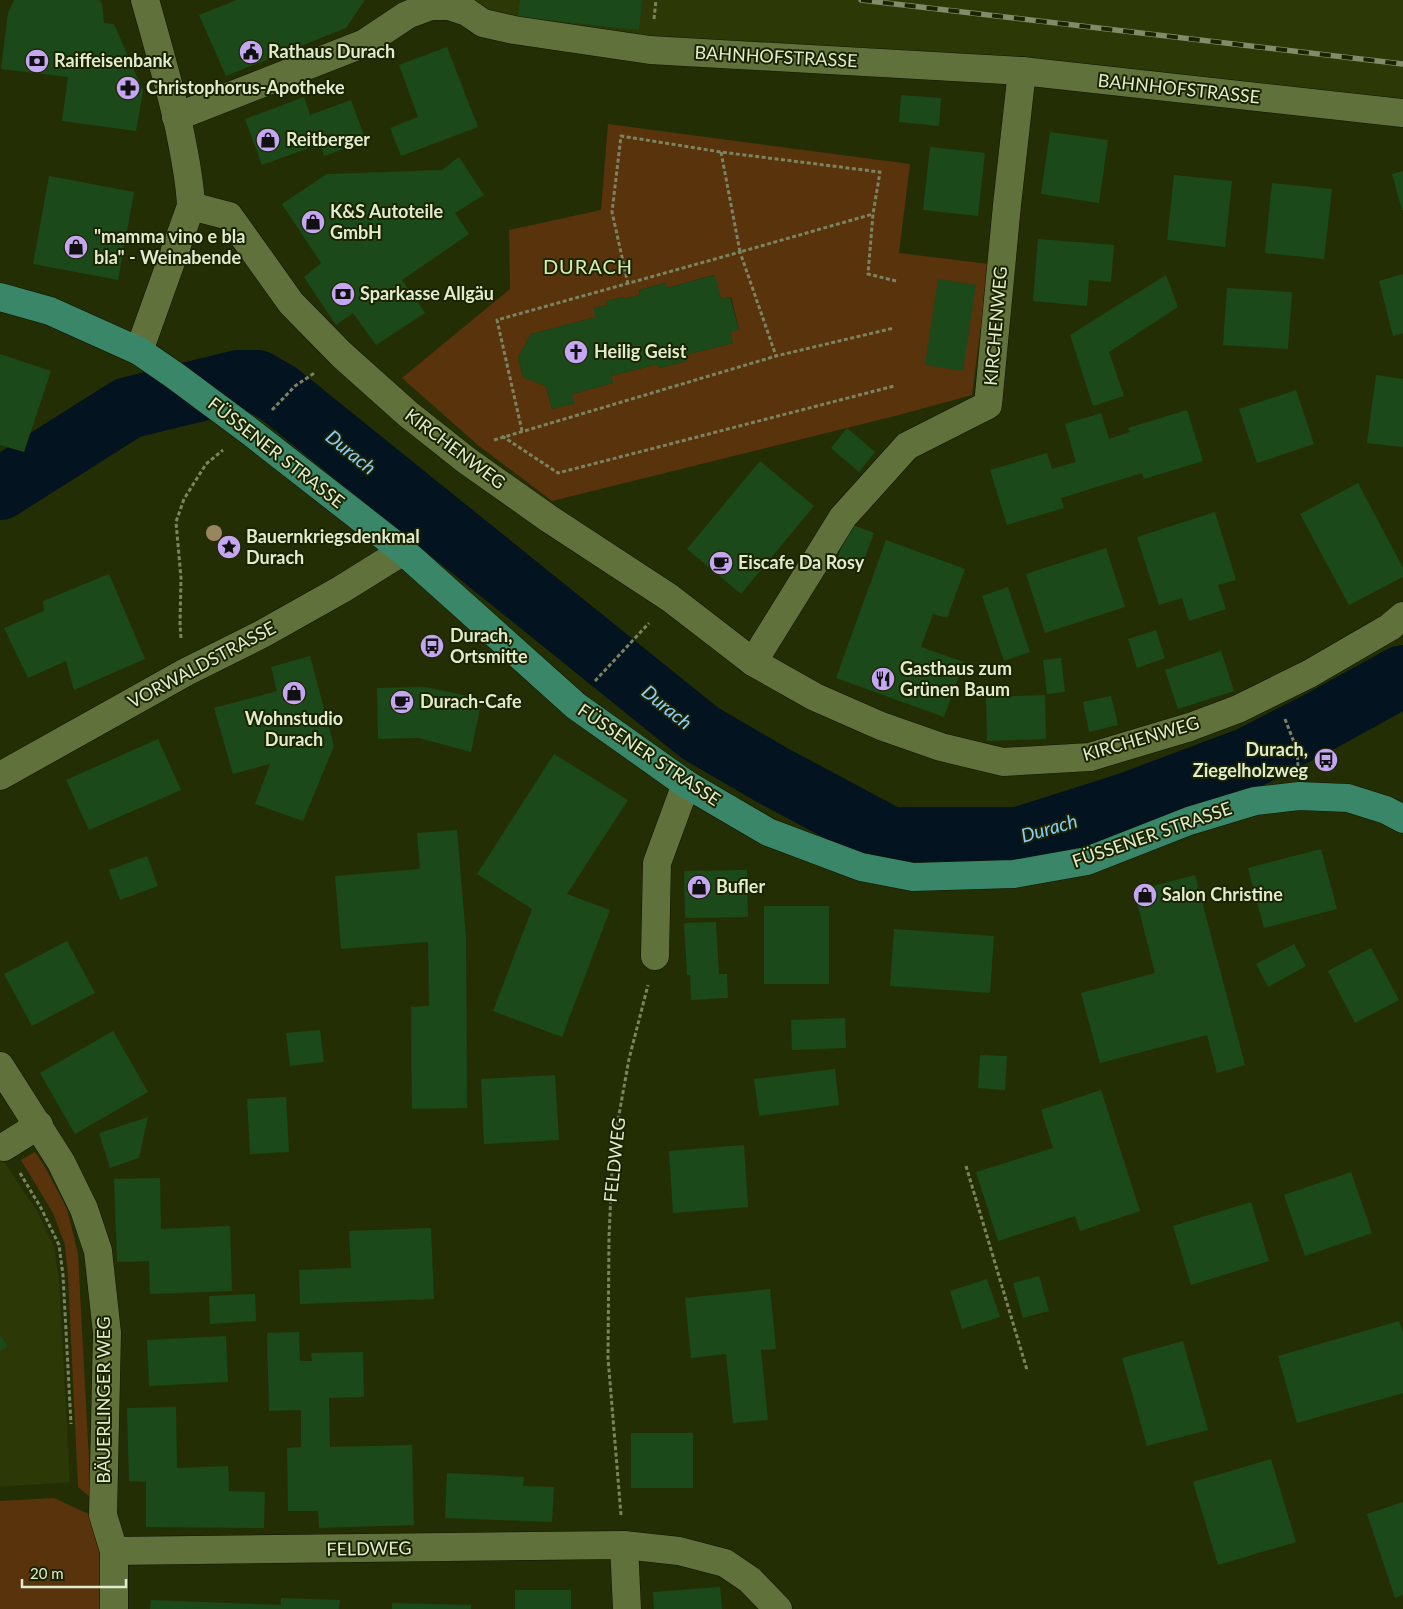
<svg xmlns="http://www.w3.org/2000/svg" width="1403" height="1609" font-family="Lato,sans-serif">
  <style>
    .built { fill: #2c3806 }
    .green { fill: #58330c; fill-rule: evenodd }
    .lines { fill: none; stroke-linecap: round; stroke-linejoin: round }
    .river { stroke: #031320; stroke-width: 62 }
    .building { fill: #1c491a }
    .minor-casing { stroke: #0f1500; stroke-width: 29 }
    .major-casing { stroke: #0f1500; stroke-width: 29 }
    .path { stroke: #7a8460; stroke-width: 3; stroke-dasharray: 4 2.5; stroke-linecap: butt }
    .minor { stroke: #61713b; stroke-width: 28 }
    .major { stroke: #398668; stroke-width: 28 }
    .rail-casing { stroke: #828c69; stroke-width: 5.5 }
    .rail { stroke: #1b2400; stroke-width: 4; stroke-dasharray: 11; stroke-linecap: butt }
    .tree { fill: #9a865e }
    .labels { text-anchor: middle; stroke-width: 4; stroke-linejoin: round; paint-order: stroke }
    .poi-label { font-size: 18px; font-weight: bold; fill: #e1ebce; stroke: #1b2400; text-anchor: start }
    .street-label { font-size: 18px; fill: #e1ebce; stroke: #1b2400 }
    .water-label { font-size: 19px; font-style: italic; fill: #8bccfd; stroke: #1b2400 }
    .quarter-label { font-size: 20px; letter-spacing: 1px; fill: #d8ecb1; stroke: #1b2400 }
  </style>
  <rect width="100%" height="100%" fill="#242e04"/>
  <g class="built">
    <path d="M473,0H1403V102L645,45L485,20Z"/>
    <path d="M0,1156L37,1211L54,1247L59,1279L70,1482L0,1487Z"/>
  </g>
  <g class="green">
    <path d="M608,124L910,164L899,253L989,264L972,395L899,415L552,501L479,446L402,378L510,289L509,230L601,210ZM714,275L721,299L731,297L739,329L730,332L733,343L685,355L687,361L659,368L658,364L611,376L613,383L572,394L574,403L552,409L546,386L523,377L518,357L531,334L596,317L594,308L607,305V301L623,297L624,299L640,295L639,290L665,283L667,288Z"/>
    <path d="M35,1152L45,1167L67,1209L78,1254L91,1498L78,1487L68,1277L65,1245L53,1213L21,1160Z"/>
    <path d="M54,1498L95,1517L105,1553V1609H0V1501Z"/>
  </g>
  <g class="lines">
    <path class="river" d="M0,489L128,408L238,381H257L278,393L700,733L772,775L890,838H1019L1129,803L1249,758L1321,721L1403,676"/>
  </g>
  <g class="building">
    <path d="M14,0H99L102,4L104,23L114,24L143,91L136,131L62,121L68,77L1,69L8,13Z"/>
    <path d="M237,0H365L346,28L226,76L199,15Z"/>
    <path d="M520,0H642L639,30L518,17Z"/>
    <path d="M447,47L478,127L401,156L390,128L418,117L399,65Z"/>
    <path d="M901,95L941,98L939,126L899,122Z"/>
    <path d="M304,97L310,115L351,100L366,141L324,156L320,144L262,165L245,119Z"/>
    <path d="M1050,132L1108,140L1099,203L1041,194Z"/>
    <path d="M930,147L985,153L978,216L923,210Z"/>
    <path d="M459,157L484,195L455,213L469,234L402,280L425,313L376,345L353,313L336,325L304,277L321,263L282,204L327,174L442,170Z"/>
    <path d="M1403,171V210H1402L1392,174Z"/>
    <path d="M1174,175L1232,181L1225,247L1167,240Z"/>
    <path d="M49,176L134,192L118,280L33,264Z"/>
    <path d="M1272,183L1332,189L1324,259L1265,253Z"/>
    <path d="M1038,239L1114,245L1111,282L1089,280L1087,306L1033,301Z"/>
    <path d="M1403,274V333L1393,336L1379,281Z"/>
    <path d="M715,275L721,299L730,297L739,330L730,332L733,343L685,355L687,361L659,368L658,364L611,376L613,383L572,394L575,403L552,409L546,386L523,377L518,357L531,334L596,317L593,308L607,305L606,301L624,297V299L640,295L639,290L666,283L667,288Z"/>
    <path d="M1166,275L1178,307L1109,352L1124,396L1093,406L1070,335Z"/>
    <path d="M938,279L976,285L963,371L925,365Z"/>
    <path d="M1227,288L1292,292L1288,349L1223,345Z"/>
    <path d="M0,354L51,371L24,452L0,445Z"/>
    <path d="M1376,375L1403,379V447L1367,443Z"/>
    <path d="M1296,390L1314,444L1257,463L1239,409Z"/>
    <path d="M1187,410L1203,461L1144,479L1142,473L1061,498L1064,508L1007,525L990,470L1047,453L1052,469L1076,462L1065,424L1101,413L1109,439L1130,432L1128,428Z"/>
    <path d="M847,428L875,452L859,472L831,448Z"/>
    <path d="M760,461L814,506L741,594L687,549Z"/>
    <path d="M1358,483L1403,568V577L1349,605L1300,514Z"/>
    <path d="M1215,512L1236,580L1218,585L1226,609L1189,621L1182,598L1159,605L1137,537Z"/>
    <path d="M850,524L874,533L860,571L836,562Z"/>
    <path d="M886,540L965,569L947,618L933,614L921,647L964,662L944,717L836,678Z"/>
    <path d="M1106,548L1125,607L1045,633L1026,574Z"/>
    <path d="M109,574L145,659L74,690L66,661L28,678L4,628L44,611L43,601Z"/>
    <path d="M1008,587L1030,652L1004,661L982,596Z"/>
    <path d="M1156,630L1165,658L1137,668L1128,639Z"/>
    <path d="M1221,651L1234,691L1178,709L1165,670Z"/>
    <path d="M310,656L334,746L303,821L255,804L270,764L233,774L214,708L277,691L271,667Z"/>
    <path d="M1061,658L1065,692L1047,694L1043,660Z"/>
    <path d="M426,687L482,699L471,752L419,738L378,739L377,688Z"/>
    <path d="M1045,695L1046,739L987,741L986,697Z"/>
    <path d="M1111,696L1118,725L1089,732L1083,702Z"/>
    <path d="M158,739L181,790L89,830L66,780Z"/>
    <path d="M554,754L628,800L567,894L610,910L562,1037L493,1011L532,909L477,874Z"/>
    <path d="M457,830L466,938L467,1108L412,1109L411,1007L429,1006L428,942L341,949L335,876L420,869L417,833Z"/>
    <path d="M1321,849L1337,909L1264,928L1248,868Z"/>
    <path d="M147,856L158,886L120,900L109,870Z"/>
    <path d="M747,870L748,917L685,918L684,871Z"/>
    <path d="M1195,875L1245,1065L1217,1073L1207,1035L1100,1063L1081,993L1155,973L1134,891Z"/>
    <rect x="764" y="906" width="65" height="78"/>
    <path d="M716,922L719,974H727L728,998L691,1000L690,975H687L684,923Z"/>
    <path d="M894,929L994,936L990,993L890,986Z"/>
    <path d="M67,941L95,993L32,1026L4,974Z"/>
    <path d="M1294,944L1306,966L1268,987L1256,964Z"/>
    <path d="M1371,948L1399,1000L1355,1023L1328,971Z"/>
    <path d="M845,1018L846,1048L792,1050L791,1020Z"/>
    <path d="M320,1030L324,1062L290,1066L286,1033Z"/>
    <path d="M113,1031L148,1092L75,1134L40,1073Z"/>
    <path d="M980,1055L1007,1056L1005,1090L978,1088Z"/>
    <path d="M835,1069L839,1105L759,1116L754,1079Z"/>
    <path d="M555,1075L559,1140L484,1144L481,1079Z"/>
    <path d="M1101,1090L1140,1211L1080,1231L1075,1216L998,1241L976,1172L1053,1148L1041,1110Z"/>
    <path d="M286,1097L289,1152L250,1154L247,1099Z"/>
    <path d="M148,1117L139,1158L110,1168L99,1133Z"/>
    <path d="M744,1145L748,1207L673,1213L669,1151Z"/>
    <path d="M1351,1172L1372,1233L1305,1256L1284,1195Z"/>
    <path d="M160,1178L161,1229L230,1226L232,1291L150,1294L149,1261L117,1262L114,1179Z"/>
    <path d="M1251,1202L1269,1261L1191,1285L1173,1226Z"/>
    <path d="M431,1228L434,1299L300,1304L299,1270L351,1268L349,1231Z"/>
    <path d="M1039,1276L1049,1311L1023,1318L1013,1283Z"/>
    <path d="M987,1279L1000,1317L962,1329L950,1291Z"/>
    <path d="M770,1289L776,1349L761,1350L768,1420L733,1423L726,1354L691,1358L685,1298Z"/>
    <path d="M255,1294L256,1321L210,1324L209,1296Z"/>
    <path d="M1399,1321L1403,1333V1393L1297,1423L1278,1356Z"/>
    <path d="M299,1332L300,1361H312L311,1353L363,1352L364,1397L329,1398L330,1447L412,1445L414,1525L319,1528L318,1511H288L287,1448L301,1447V1410L269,1411L267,1333Z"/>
    <path d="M0,1335L8,1346L0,1351Z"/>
    <path d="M226,1336L228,1382L149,1386L147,1340Z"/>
    <path d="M1183,1341L1208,1430L1147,1446L1122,1358Z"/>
    <path d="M176,1407L177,1468L228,1466L229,1491L265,1492L264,1528L146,1527V1482L129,1481L127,1408Z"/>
    <rect x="631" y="1433" width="62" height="55"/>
    <path d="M1271,1459L1296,1542L1218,1565L1193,1482Z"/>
    <path d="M447,1473L524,1477L523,1486L554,1487L552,1522L445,1518Z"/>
    <path d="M1403,1502V1595L1395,1598L1367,1514Z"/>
    <path d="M720,1587L722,1609H654L653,1592Z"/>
    <rect x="515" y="1590" width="56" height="19"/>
    <path d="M281,1598L340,1600L339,1609H150L151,1600L281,1605Z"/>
    <path d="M392,1603L471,1605V1609H392Z"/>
  </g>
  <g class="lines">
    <g class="minor-casing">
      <g id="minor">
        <path d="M176,117L365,43L407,15L431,6H449L467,12L483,23L514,30L650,50L1022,71L1403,113"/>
        <path d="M191,206L229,216L291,303L342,355L408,414L466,460L548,518L670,598L753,662L815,697L881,726L941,747L1003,762L1090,757L1190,727L1238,709L1309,674L1390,627L1403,616"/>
        <path d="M139,351L191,206C190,179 184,153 179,127C169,84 157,42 145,0"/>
        <path d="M753,662L843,517L907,446L988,405L1007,205L1022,71"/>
        <path d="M0,776L186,672L262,634L342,589L403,551"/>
        <path d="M655,956L657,863L686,784"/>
        <path d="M0,1066L61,1162L84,1209L98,1251L107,1333L103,1515L114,1551V1609"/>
        <path d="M4,1147L39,1125"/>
        <path d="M624,1545L679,1551L725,1563L750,1580L778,1609"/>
        <path d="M114,1551L624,1545L627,1609"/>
      </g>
    </g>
    <g class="major-casing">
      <path id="major" d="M0,297L50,311L139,351L174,375L248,430L403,551L576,706L686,784L768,832L861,867L913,877L1014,874L1087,861L1189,821L1255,801L1299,796L1348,798L1386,810L1403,819"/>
    </g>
    <g class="path">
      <path d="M654,19L656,0"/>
      <path d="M721,152L740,252L873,214"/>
      <path d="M628,284L612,212L621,136L721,152L880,172L873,214L868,274L896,281"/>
      <path d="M272,410L295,386L316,372"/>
      <path d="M522,431L497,320L740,252L776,356"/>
      <path d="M502,436L558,473L894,386"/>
      <path d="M494,440L776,356L894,328"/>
      <path d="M181,638L180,624L181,578L176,522L184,499L206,464L223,450"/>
      <path d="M595,681L649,623"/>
      <path d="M1285,719L1297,750L1298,766"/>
      <path d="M966,1166L1027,1370"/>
      <path d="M20,1173L41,1208L59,1245L63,1275L71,1424"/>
      <path d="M621,1515L608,1358L609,1237L613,1148L629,1059L648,985"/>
    </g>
    <use href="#minor" class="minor"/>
    <use href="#major" class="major"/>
    <g class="rail-casing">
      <path id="rail" d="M861,0L1403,64"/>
    </g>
    <use href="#rail" class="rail"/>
  </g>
  <circle class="tree" cx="214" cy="533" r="8"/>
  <defs>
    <g id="civic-disc" transform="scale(1.25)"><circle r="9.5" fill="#c5a7f1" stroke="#1b2400"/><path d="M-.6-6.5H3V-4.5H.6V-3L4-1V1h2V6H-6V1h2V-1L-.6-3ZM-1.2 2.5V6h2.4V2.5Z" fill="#111"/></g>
    <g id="bank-disc" transform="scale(1.25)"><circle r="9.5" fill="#c5a7f1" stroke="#1b2400"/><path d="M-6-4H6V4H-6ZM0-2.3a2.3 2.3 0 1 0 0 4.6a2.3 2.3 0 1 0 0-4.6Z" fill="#111"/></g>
    <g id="pharmacy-disc" transform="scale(1.25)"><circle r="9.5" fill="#c5a7f1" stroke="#1b2400"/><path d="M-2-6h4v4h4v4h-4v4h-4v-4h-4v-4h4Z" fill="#111"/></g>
    <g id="shop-disc" transform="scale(1.25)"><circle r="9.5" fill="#c5a7f1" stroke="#1b2400"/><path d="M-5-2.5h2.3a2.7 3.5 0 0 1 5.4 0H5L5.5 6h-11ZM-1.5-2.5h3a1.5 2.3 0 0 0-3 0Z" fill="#111"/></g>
    <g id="church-disc" transform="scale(1.25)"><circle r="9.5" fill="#c5a7f1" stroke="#1b2400"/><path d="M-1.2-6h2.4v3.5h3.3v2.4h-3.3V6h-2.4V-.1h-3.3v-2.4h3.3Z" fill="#111"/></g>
    <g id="sight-disc" transform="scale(1.25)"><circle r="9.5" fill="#c5a7f1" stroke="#1b2400"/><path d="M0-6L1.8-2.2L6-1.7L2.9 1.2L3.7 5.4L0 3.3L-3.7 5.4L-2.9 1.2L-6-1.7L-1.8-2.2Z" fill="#111"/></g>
    <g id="cafe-disc" transform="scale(1.25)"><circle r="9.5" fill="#c5a7f1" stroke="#1b2400"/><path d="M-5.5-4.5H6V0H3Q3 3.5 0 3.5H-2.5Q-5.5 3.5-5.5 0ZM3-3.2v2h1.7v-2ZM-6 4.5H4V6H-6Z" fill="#111"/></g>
    <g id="bus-disc" transform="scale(1.25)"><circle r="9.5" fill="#c5a7f1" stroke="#1b2400"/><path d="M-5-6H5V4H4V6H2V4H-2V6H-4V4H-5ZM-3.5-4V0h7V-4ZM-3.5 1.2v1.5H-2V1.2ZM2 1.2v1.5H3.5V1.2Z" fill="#111"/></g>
    <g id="restaurant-disc" transform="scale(1.25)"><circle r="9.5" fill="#c5a7f1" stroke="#1b2400"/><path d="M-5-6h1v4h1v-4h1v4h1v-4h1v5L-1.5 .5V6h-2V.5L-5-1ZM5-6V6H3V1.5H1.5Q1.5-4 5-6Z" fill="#111"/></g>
  </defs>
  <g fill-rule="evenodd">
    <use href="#civic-disc" x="251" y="52"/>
    <use href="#bank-disc" x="37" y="61"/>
    <use href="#pharmacy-disc" x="128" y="88"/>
    <use href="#shop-disc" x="268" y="140"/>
    <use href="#shop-disc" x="313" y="222"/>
    <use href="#shop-disc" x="76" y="247"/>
    <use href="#bank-disc" x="343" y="294"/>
    <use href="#church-disc" x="576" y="352"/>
    <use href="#sight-disc" x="229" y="547"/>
    <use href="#cafe-disc" x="721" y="563"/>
    <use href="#bus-disc" x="432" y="646"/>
    <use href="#restaurant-disc" x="883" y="679"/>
    <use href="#shop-disc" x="294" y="693"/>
    <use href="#cafe-disc" x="402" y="702"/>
    <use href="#bus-disc" x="1326" y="760"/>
    <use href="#shop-disc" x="699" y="887"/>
    <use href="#shop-disc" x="1145" y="895"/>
  </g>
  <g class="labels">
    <g class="poi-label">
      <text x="268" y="58">Rathaus Durach</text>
      <text x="54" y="67">Raiffeisenbank</text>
      <text x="146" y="94">Christophorus-Apotheke</text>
      <text x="286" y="146">Reitberger</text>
      <text x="330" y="218">K&amp;S Autoteile<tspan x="330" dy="21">GmbH</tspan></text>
      <text x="94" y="243">"mamma vino e bla<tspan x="94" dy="21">bla" - Weinabende</tspan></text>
      <text x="360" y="300">Sparkasse Allgäu</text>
      <text x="594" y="358">Heilig Geist</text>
      <text x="246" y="543">Bauernkriegsdenkmal<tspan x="246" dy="21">Durach</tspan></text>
      <text x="738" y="569">Eiscafe Da Rosy</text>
      <text x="450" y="642">Durach,<tspan x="450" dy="21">Ortsmitte</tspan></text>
      <text x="900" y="675">Gasthaus zum<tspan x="900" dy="21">Grünen Baum</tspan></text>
      <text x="420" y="708">Durach-Cafe</text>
      <text x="294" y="725" text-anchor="middle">Wohnstudio<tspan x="294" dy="21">Durach</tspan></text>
      <text x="1308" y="756" text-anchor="end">Durach,<tspan x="1308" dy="21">Ziegelholzweg</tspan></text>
      <text x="716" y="893">Bufler</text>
      <text x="1162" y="901">Salon Christine</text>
    </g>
    <g class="street-label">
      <text transform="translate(776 57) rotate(3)" y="6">BAHNHOFSTRASSE</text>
      <text transform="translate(1179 89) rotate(6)" y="6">BAHNHOFSTRASSE</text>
      <text transform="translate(996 326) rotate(-85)" y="6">KIRCHENWEG</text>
      <text transform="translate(455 449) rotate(37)" y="6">KIRCHENWEG</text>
      <text transform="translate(276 453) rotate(38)" y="6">FÜSSENER STRASSE</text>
      <text transform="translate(202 665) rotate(-28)" y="6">VORWALDSTRASSE</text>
      <text transform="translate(1141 739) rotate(-16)" y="6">KIRCHENWEG</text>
      <text transform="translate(649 755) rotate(34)" y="6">FÜSSENER STRASSE</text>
      <text transform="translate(1152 835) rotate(-19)" y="6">FÜSSENER STRASSE</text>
      <text transform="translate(615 1160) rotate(-84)" y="6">FELDWEG</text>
      <text transform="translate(104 1400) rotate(-90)" y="6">BÄUERLINGER WEG</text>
      <text transform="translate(369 1549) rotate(-1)" y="6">FELDWEG</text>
    </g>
    <g class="water-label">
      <text transform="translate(351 452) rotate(39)" y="7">Durach</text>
      <text transform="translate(667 707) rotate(39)" y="7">Durach</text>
      <text transform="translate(1049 828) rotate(-16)" y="7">Durach</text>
    </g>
    <g class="quarter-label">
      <text x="588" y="274">DURACH</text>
    </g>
  </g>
  <path d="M22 1579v8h104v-8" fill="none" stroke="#e1ebce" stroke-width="2.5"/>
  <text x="30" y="1579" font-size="15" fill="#e1ebce" stroke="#1b2400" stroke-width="4" paint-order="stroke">20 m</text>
</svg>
